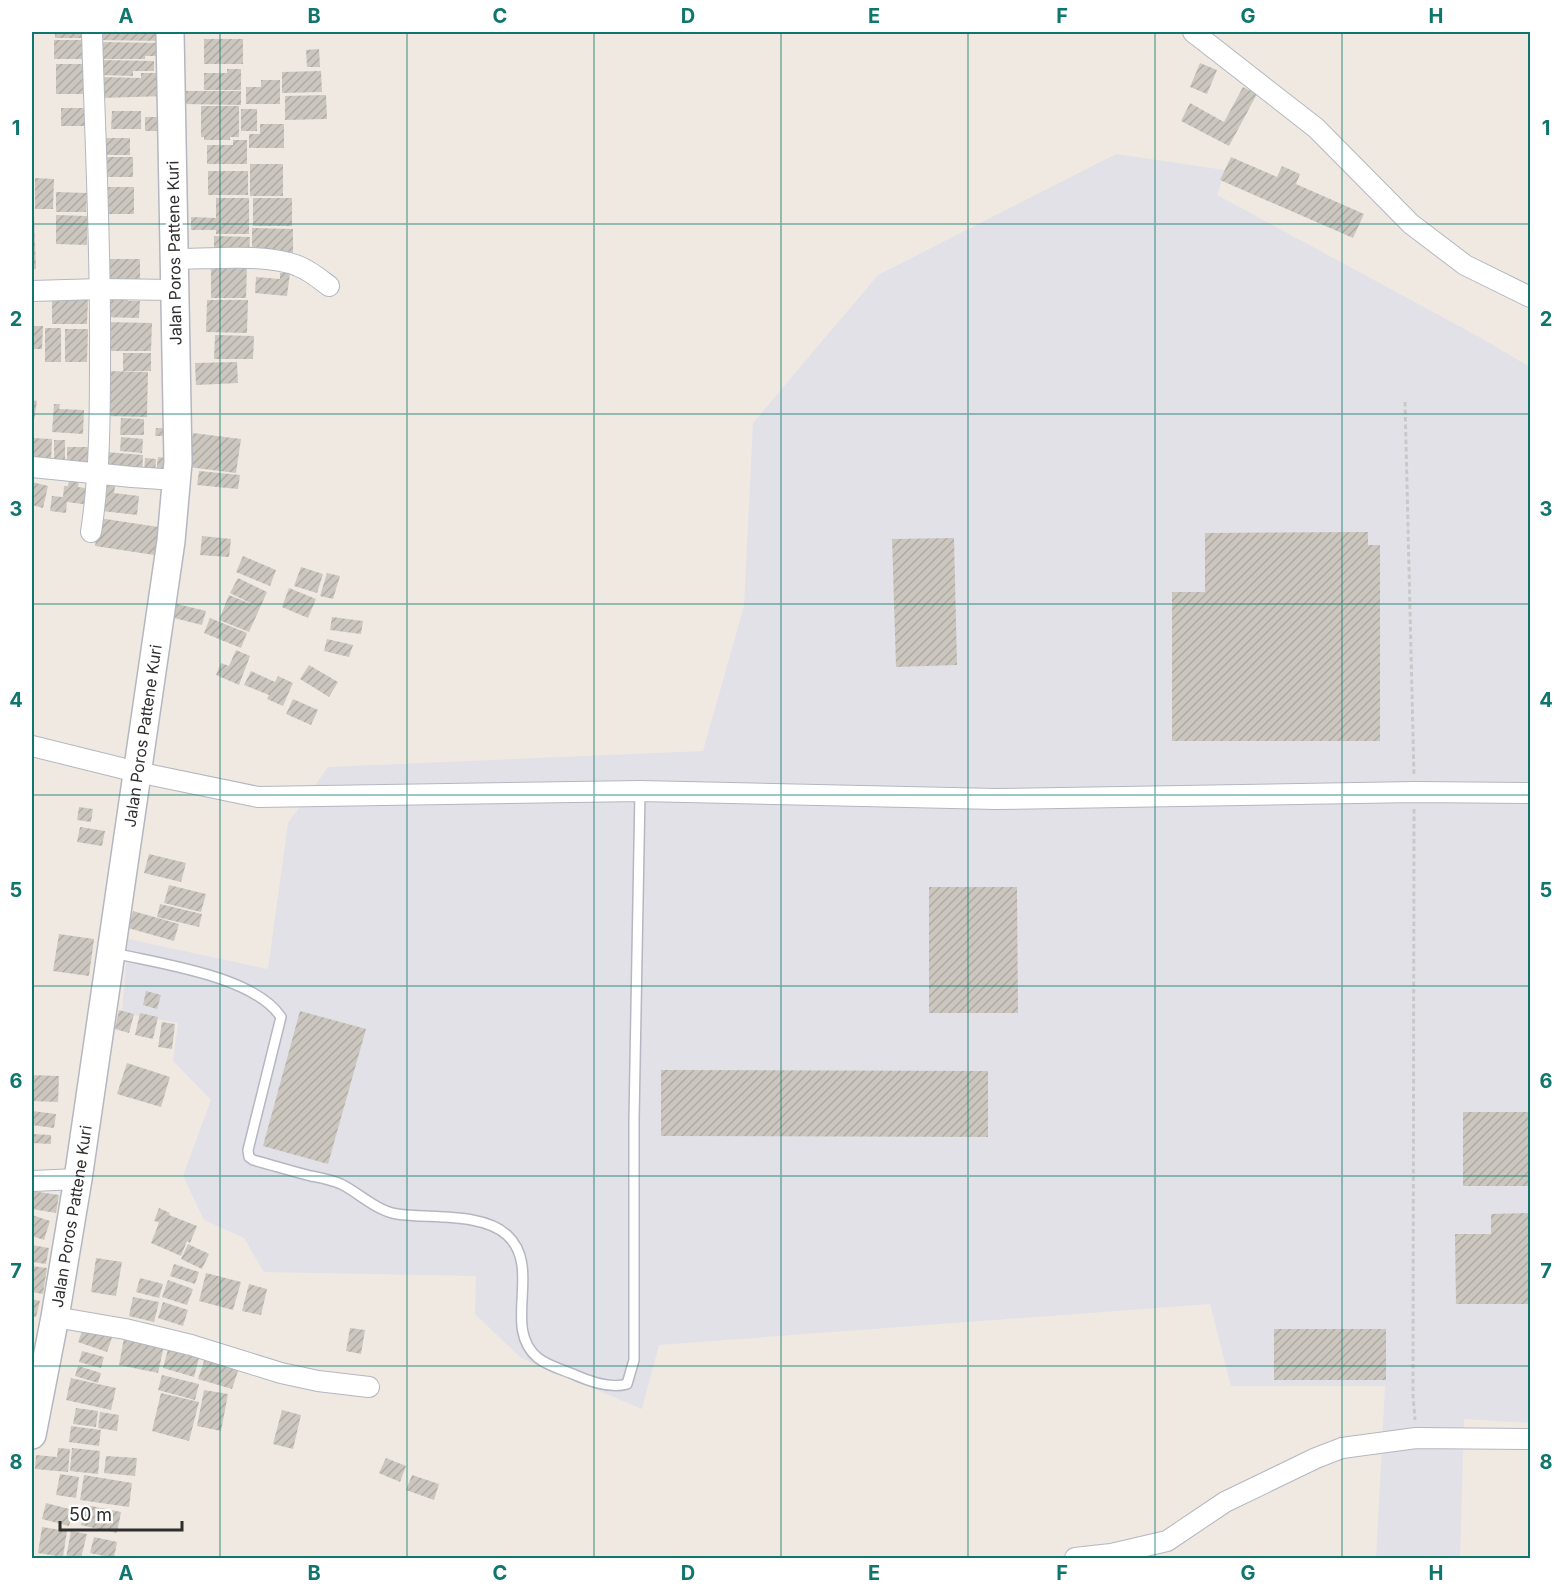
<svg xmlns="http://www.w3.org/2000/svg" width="1562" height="1590" font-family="Inter,sans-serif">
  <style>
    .industrial { fill: #e3e1e8 }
    .building { fill: url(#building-hatch) }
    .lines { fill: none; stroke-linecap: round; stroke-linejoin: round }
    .lane-casing { stroke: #b4b7c1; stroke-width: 12 }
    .street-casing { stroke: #b4b7c1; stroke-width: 22 }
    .secondary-casing { stroke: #b4b7c1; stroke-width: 30 }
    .path { stroke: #c9c9c9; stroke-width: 3; stroke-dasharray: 4.5 3; stroke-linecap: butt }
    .lane { stroke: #fff; stroke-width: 9 }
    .street { stroke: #fff; stroke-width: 20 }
    .secondary { stroke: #fff; stroke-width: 27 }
    .grid { fill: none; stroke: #0f766e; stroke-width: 1.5; stroke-opacity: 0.55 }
    .labels { text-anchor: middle; stroke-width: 6; stroke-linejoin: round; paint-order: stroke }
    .street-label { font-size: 16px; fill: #2e2e2e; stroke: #fff }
    .neatline { fill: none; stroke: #0f766e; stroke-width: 2 }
    .grid-label { font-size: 20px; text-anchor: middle; font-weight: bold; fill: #0f766e }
  </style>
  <defs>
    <pattern id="building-hatch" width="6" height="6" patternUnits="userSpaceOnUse" patternTransform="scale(1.5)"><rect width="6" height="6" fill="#cbc7bf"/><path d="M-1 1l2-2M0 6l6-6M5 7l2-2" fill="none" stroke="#afaba4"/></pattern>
  </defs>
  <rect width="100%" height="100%" fill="#efe9e1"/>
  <path class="industrial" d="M1116,154L1225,170L1217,195L1481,338L1530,367V1423L1464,1419L1460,1558H1376L1385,1386H1231L1210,1304L659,1345L642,1409L521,1358L475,1314L476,1276L264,1272L244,1238L204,1220L183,1176L211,1100L173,1061L178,1023L122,1013L128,939L268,969L288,823L328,767L703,751L744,606L753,423L878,275Z"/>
  <g class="building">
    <rect x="55" y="32" width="32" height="6"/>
    <path d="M97,32H166V41L97,40Z"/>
    <rect x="210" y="32" width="35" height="2"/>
    <rect x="204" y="39" width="39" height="25"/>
    <rect x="54" y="40" width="33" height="19"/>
    <path d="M98,42L160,43V56H145V59H97Z"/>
    <path d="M319,49L320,67H307L306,50Z"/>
    <path d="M100,60L154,61V71H133V76L100,75Z"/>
    <path d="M1200,63L1217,70L1207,94L1190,87Z"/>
    <rect x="56" y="64" width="31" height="30"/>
    <path d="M227,69H241V90H204V73H227Z"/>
    <path d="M321,71L322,92L282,93V72Z"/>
    <path d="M141,73H167V96L100,98L101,77L141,78Z"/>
    <path d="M261,80H280V104H246V87H261Z"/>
    <path d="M1243,87L1257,94L1229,146L1181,121L1190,103L1224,122Z"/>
    <path d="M183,91H241V105L183,104Z"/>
    <path d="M326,95L327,119L285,120V96Z"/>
    <path d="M201,106H239V137H230V140H204V137H201Z"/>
    <rect x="61" y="108" width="25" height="18"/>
    <rect x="241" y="109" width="16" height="22"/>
    <path d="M112,111H141V129H111Z"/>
    <rect x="145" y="117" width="17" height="14"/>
    <path d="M260,124H284V148H249V134H260Z"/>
    <rect x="101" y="138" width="29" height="17"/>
    <path d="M233,140H247V164H207V145H233Z"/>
    <rect x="101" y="157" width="32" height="20"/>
    <path d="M1231,157L1277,177L1282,166L1300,174L1296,184L1364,214L1353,238L1220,180Z"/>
    <rect x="250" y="164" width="33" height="32"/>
    <rect x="208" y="171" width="40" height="24"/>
    <path d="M35,178L54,179L53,209H35Z"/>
    <path d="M107,187H134V214H103L107,203Z"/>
    <path d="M56,192L87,193L86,212H56Z"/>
    <path d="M216,198H249V234H216V230H191V217L216,218Z"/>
    <rect x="253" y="198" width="39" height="28"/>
    <path d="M32,214H34L36,269H32Z"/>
    <path d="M56,215L87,216V245L56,244Z"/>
    <path d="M252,228L293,229V254L252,253Z"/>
    <path d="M214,236L250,237L249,253L214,252Z"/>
    <rect x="105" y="259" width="35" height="24"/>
    <path d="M211,265L247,266L246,298H211Z"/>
    <path d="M280,273H290L287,296L255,293L256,277L280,279Z"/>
    <path d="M103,291L128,292V301H140L139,318L103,317Z"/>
    <path d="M52,299L88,300L87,324H52Z"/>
    <path d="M207,300H248L247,333L206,332Z"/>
    <path d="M105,322L152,323L151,351H105Z"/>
    <path d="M32,326H43L42,349H32Z"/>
    <rect x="45" y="328" width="16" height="34"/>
    <path d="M65,329H88L87,362H65Z"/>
    <path d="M215,335L254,336L253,359H214Z"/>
    <rect x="123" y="353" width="28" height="18"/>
    <path d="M237,362L238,383L196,385L195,363Z"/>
    <path d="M106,371L148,372L147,417L106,416Z"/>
    <path d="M32,400L37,401L33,427H32Z"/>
    <path d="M54,404H60L59,409L84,410L83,434L52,432Z"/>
    <path d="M121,418L144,419V435H120Z"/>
    <path d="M156,428H167V436H155Z"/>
    <path d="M193,433L241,439L236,473L188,467Z"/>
    <path d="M121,437L143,439L142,453L120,451Z"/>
    <path d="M32,438L52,439L51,463L32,462Z"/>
    <rect x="54" y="440" width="11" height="23"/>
    <rect x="67" y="447" width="24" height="15"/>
    <path d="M106,452L143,455L142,475L104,473Z"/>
    <path d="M158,457L167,458L166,473H156Z"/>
    <path d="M145,458L156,459L155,473L144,472Z"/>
    <path d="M199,471L240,475L238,489L197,485Z"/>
    <path d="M69,479L79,480L78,487L92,489L90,505L67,502L66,513L50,511L52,496L63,497L64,486H68Z"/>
    <path d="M32,482L48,486L43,508L32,505Z"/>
    <path d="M104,485L115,486L114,493L139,496L137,515L102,511Z"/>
    <path d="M99,518L165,528L161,556L95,546Z"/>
    <path d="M1368,532V545H1380V741H1172V592H1205V533Z"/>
    <path d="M202,536L231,539L229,557L200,555Z"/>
    <path d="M954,538L957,665L896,667L892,539Z"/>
    <path d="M243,556L276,570L270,586L236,572Z"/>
    <path d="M301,567L323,574L317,593L294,586Z"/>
    <path d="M327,573L340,576L333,599L320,596Z"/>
    <path d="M238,578L267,592L249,632L219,620L229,595L256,606L230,593Z"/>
    <path d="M289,588L316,599L308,618L282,607Z"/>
    <path d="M177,604L206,611L202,625L174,618Z"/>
    <path d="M332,617L363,621L361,634L330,630Z"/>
    <path d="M210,618L247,633L241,648L204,633Z"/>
    <path d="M327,639L353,645L349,657L324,651Z"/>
    <path d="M236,650L250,656L239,685L216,675L221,663L229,666Z"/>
    <path d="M309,665L338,682L329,697L300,679Z"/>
    <path d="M251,671L275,682L278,676L293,683L283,706L267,699L269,695L244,685Z"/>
    <path d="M293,699L318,710L311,725L286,714Z"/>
    <path d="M79,807L93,809L91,822L77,820Z"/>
    <path d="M80,827L105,831L102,846L77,842Z"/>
    <path d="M149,854L186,863L181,882L144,873Z"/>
    <path d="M169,885L206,894L201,912L164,903Z"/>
    <path d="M929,887H1017L1018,1013H929Z"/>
    <path d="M160,904L202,914L199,927L157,917Z"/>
    <path d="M133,911L179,924L174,941L128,928Z"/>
    <path d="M59,934L94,939L89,976L53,971Z"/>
    <path d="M146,991L161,995L157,1009L143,1005Z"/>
    <path d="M119,1010L134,1014L129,1033L115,1029Z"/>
    <path d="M300,1011L366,1029L328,1164L263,1146Z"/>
    <path d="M140,1013L158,1017L153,1039L135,1035Z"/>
    <path d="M162,1022L175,1024L172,1049L158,1047Z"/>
    <path d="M127,1063L170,1077L161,1107L117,1094Z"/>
    <path d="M661,1070L988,1071V1137L661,1136Z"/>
    <path d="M32,1075L59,1076L58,1102L32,1101Z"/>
    <path d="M32,1111L56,1114L54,1128L32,1125Z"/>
    <rect x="1463" y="1112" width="67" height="74"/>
    <path d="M32,1134L51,1135V1144L32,1143Z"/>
    <path d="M32,1191L59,1195L56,1213L32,1209Z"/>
    <path d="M159,1208L170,1213L169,1215L197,1226L190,1243L187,1241L181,1256L151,1243L157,1228L159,1222L154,1221Z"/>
    <path d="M1530,1213V1304H1456L1455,1234H1491V1214Z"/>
    <path d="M32,1215L50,1221L44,1240L32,1236Z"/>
    <path d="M188,1244L209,1254L202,1269L181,1259Z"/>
    <path d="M32,1245L49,1248L46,1264L32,1262Z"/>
    <path d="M96,1258L122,1262L116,1296L91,1292Z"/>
    <path d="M174,1264L199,1272L195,1284L170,1276Z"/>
    <path d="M32,1266L47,1268L43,1294L32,1292Z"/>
    <path d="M206,1273L241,1282L233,1310L199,1301Z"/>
    <path d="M140,1278L163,1284L159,1298L136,1292Z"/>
    <path d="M168,1280L193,1289L187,1305L162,1297Z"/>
    <path d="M249,1284L267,1289L261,1315L242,1311Z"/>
    <path d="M133,1297L159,1302L154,1322L129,1316Z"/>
    <path d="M32,1299L40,1301L36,1317L32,1316Z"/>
    <path d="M163,1302L188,1310L183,1326L158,1318Z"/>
    <path d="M84,1326L113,1335L107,1352L78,1342Z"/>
    <path d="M350,1328L365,1330L361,1354L346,1351Z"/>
    <rect x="1274" y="1329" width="112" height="51"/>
    <path d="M124,1338L164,1346L158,1373L119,1365Z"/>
    <path d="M168,1349L199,1358L194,1377L163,1368Z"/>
    <path d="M82,1351L104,1357L101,1368L79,1362Z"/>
    <path d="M205,1358L239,1368L232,1389L198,1379Z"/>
    <path d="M78,1366L101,1373L98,1383L75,1376Z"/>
    <path d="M162,1375L199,1384L195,1400L158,1390Z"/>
    <path d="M71,1378L116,1388L111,1410L66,1400Z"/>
    <path d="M204,1390L228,1394L221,1431L197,1426Z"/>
    <path d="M161,1393L199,1402L189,1441L152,1431Z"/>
    <path d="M76,1408L98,1411L96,1427L73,1424Z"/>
    <path d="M282,1410L301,1415L293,1449L273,1444Z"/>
    <path d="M100,1412L119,1415L117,1431L98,1428Z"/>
    <path d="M71,1426L101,1430L99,1446L69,1442Z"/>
    <path d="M58,1448L70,1449L68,1472L35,1469L36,1455L57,1457Z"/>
    <path d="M72,1448L100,1451L98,1474L70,1471Z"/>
    <path d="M106,1456L137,1458L135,1476L104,1473Z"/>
    <path d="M386,1458L406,1466L400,1482L379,1473Z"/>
    <path d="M60,1474L79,1477L76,1498L56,1495Z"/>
    <path d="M84,1475L132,1483L129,1507L80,1500Z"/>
    <path d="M412,1475L439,1484L434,1500L406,1490Z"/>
    <path d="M46,1503L73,1510L69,1526L42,1519Z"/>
    <path d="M86,1505L121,1512L117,1533L81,1525Z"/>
    <path d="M42,1527L67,1531L63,1557L38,1553Z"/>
    <path d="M71,1531L87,1534L81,1558H66Z"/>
    <path d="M94,1537L117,1542L114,1558L90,1553Z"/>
  </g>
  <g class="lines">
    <g class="lane-casing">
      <path id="lane" d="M114,953C160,964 254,976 281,1017L248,1150L249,1157L253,1160C272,1165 291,1171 311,1176C321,1178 332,1180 341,1184C359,1193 377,1211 397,1214C429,1219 482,1212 507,1235C543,1268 501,1328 538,1358C548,1366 564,1370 575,1375C591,1382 611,1389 627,1384L634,1360V1119L640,791"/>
    </g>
    <g class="street-casing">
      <g id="street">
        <path d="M1193,32L1316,128L1411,224L1465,265L1530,297"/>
        <path d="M174,259C209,259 266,253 298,266C309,270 320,279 329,286"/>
        <path d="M32,291L101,289L175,290"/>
        <path d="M32,467L132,477L176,480"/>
        <path d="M91,532C100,474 100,414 100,355C101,247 95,139 92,32"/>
        <path d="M32,746L137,772L258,797L640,791L996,799L1415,792L1530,793"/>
        <path d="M32,1181L78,1179"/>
        <path d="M55,1317L125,1329L191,1345L281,1373L318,1381L369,1387"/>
        <path d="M1075,1558L1111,1554L1167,1541L1225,1502L1316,1458L1342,1448L1416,1438L1530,1439"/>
      </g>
    </g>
    <g class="secondary-casing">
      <g id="secondary">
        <path id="s1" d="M32,1435L55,1317L78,1179L171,541L178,462L170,32"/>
      </g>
    </g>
    <g class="path">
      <path d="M1405,402L1414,776"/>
      <path d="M1414,809L1413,1395L1415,1420"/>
    </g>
    <use href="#lane" class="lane"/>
    <use href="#street" class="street"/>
    <use href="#secondary" class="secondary"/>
  </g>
  <path class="grid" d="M220,32V1558M407,32V1558M594,32V1558M781,32V1558M968,32V1558M1155,32V1558M1342,32V1558M32,224H1530M32,414H1530M32,604H1530M32,795H1530M32,986H1530M32,1176H1530M32,1366H1530"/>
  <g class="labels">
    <g class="street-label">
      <text transform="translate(174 253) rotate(-91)" y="6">Jalan Poros Pattene Kuri</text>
      <text dy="6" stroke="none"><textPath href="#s1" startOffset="708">Jalan Poros Pattene Kuri</textPath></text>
      <text dy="6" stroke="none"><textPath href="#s1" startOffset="222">Jalan Poros Pattene Kuri</textPath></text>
    </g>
  </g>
  <rect width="1562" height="1590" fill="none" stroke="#ffffff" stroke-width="66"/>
  <path d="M60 1521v9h122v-9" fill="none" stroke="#2e2e2e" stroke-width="3"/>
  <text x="69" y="1521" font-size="18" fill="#2e2e2e" stroke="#ffffff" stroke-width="4.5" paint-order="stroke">50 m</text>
  <rect x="33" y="33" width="1496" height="1524" class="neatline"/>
  <g class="grid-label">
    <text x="126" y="23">A</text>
    <text x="314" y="23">B</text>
    <text x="500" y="23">C</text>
    <text x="688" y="23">D</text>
    <text x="874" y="23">E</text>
    <text x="1062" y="23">F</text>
    <text x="1248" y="23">G</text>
    <text x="1436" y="23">H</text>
    <text x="16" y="135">1</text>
    <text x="1546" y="135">1</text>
    <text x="16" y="326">2</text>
    <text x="1546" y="326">2</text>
    <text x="16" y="516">3</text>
    <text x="1546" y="516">3</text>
    <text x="16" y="707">4</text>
    <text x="1546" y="707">4</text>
    <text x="16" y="897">5</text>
    <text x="1546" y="897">5</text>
    <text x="16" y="1088">6</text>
    <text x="1546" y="1088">6</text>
    <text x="16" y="1278">7</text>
    <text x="1546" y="1278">7</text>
    <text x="16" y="1469">8</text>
    <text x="1546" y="1469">8</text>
    <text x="126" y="1580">A</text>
    <text x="314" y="1580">B</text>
    <text x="500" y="1580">C</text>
    <text x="688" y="1580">D</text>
    <text x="874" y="1580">E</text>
    <text x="1062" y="1580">F</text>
    <text x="1248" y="1580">G</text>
    <text x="1436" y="1580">H</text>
  </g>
</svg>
